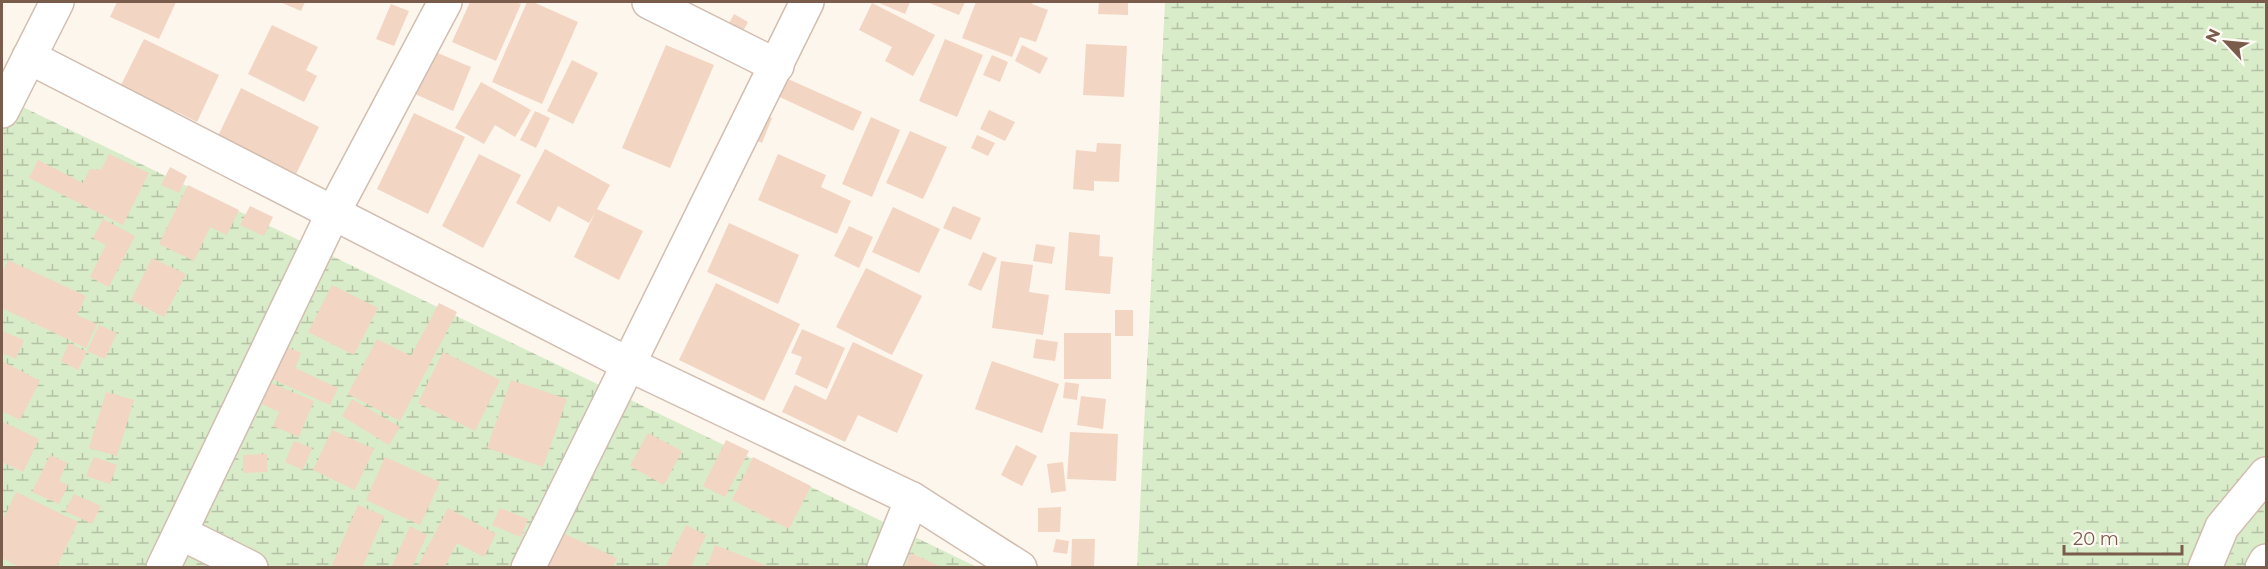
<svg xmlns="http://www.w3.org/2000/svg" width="2268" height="569" font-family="Montserrat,sans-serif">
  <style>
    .wetland { fill: url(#wetland-marsh) }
    .building { fill: #f3d5c3 }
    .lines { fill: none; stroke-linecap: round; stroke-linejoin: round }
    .minor-casing { stroke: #d1beb0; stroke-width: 36 }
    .minor { stroke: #fff; stroke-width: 33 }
  </style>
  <defs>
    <pattern id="wetland-marsh" width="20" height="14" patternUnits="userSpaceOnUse" patternTransform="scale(1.5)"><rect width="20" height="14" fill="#d8ecc9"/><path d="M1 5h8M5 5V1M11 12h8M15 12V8" fill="none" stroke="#b4c2a5"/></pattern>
  </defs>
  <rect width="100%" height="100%" fill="#fdf6ec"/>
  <g class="wetland">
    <path d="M1165,2H2266V567L1137,568Z"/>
    <path d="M2,97L977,567H2Z"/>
  </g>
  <g class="building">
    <path d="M117,2H176L159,39L110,17Z"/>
    <path d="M280,2H305L301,11Z"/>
    <path d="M470,2H514L521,4L496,61L452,42Z"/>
    <path d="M527,2H533L578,22L542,104L492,82Z"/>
    <path d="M877,2H910L905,14Z"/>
    <path d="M927,2H965L959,15Z"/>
    <path d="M976,2H1033L1032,4L1048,10L1036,42L1020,37L1012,57L962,38Z"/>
    <path d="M1099,2H1128V15L1098,14Z"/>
    <path d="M872,3L935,35L913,76L885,61L892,47L859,30Z"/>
    <path d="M391,4L409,11L394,46L376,39Z"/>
    <path d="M734,14L748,22L741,35L727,27Z"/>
    <path d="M272,25L318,47L306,70L317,76L304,102L248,74Z"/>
    <path d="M144,39L219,75L197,122L175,111L170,122L132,103L137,93L121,85Z"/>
    <path d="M945,39L983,55L957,117L919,101Z"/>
    <path d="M1086,44L1127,46L1124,97L1083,95Z"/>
    <path d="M666,45L714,65L670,168L622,148Z"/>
    <path d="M1022,45L1048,58L1040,74L1015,61Z"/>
    <path d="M433,51L471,67L453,111L415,94Z"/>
    <path d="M992,55L1008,62L1000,82L983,75Z"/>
    <path d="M572,60L598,73L573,124L547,111Z"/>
    <path d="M779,75L862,112L853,131L771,93Z"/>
    <path d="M481,82L531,110L515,137L495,125L484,144L455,128Z"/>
    <path d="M241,88L319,127L296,174L218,136Z"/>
    <path d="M989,110L1015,122L1005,141L980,129Z"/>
    <path d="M535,111L550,118L536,148L520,140Z"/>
    <path d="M758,112L772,118L762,143L747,136Z"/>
    <path d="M414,113L465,137L428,214L377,189Z"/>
    <path d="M871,117L900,130L872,197L842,184Z"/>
    <path d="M910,131L947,147L923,199L886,183Z"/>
    <path d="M977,135L995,143L988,156L971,148Z"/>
    <path d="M1097,143L1121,144L1119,182L1094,181V191L1073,189L1076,150L1096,152Z"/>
    <path d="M545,149L610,185L597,209L643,231L619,280L574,257L595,213L589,223L558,206L550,222L516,203Z"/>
    <path d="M109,154L149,173L123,225L29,178L38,160L83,183L90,169L101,170Z"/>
    <path d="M479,154L521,175L483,248L442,226Z"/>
    <path d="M778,154L826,175L821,187L851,201L837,234L758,200Z"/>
    <path d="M170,167L187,176L179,193L161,185Z"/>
    <path d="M188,185L239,210L227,235L210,227L194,261L159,244Z"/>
    <path d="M250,206L273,217L264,236L240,225Z"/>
    <path d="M953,206L981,218L971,240L943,228Z"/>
    <path d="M893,207L940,229L919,273L872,252Z"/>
    <path d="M103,219L135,236L109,287L90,277L106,245L93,238Z"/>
    <path d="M729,223L799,255L778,304L707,272Z"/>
    <path d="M849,226L873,237L859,268L834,256Z"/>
    <path d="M1069,232L1100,235L1099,256L1113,257L1110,294L1065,290Z"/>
    <path d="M1036,244L1055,247L1052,264L1033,261Z"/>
    <path d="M983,252L997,258L981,291L968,285Z"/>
    <path d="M152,258L186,274L164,317L131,300Z"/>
    <path d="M8,260L86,296L77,315L97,324L86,348L2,308V274Z"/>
    <path d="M1001,261L1033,265L1029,292L1049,295L1043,335L992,328Z"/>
    <path d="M866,268L922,296L892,355L836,327Z"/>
    <path d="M716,283L800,324L764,401L679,360Z"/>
    <path d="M332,285L378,308L354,355L308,332Z"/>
    <path d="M439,303L457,312L400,421L348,394L377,339L411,356Z"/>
    <rect x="1115" y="310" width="18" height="26"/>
    <path d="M99,325L117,333L105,359L87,351Z"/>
    <path d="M802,329L845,348L827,389L795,374L802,357L791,353Z"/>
    <path d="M2,331L24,340L16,359L2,353Z"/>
    <rect x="1064" y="333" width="47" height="46"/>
    <path d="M1036,339L1058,342L1055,361L1033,358Z"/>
    <path d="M853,342L923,375L897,433L858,415L845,442L782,412L795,385L826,400Z"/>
    <path d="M69,343L87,352L78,370L61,361Z"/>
    <path d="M280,344L301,353L295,368L338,388L330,405L265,376Z"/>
    <path d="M443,352L500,380L475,431L418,403Z"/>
    <path d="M2,361L40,381L20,420L2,411Z"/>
    <path d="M992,361L1059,384L1042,433L975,409Z"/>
    <path d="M511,380L567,399L543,467L487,448Z"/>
    <path d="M1065,382L1079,384L1077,400L1063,398Z"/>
    <path d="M271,383L314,401L299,437L273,426L279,412L262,404Z"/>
    <path d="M106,392L134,400L117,456L89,448Z"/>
    <path d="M1081,396L1106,399L1103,429L1077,425Z"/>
    <path d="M352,399L400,427L389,445L342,416Z"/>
    <path d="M3,422L39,439L23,472L2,462Z"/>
    <path d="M332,430L374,449L355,490L313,470Z"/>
    <path d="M1070,432L1118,434L1116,481L1067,479Z"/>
    <path d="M648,433L682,451L664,485L630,466Z"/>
    <path d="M726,440L749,451L725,497L703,486Z"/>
    <path d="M294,441L312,448L303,470L285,462Z"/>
    <path d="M1016,445L1037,456L1022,486L1001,475Z"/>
    <path d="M267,454V472L243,473V455Z"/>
    <path d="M50,455L67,463L59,481L68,485L59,504L32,492Z"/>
    <path d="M94,457L117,465L110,484L86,476Z"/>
    <path d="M385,457L440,482L420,525L366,500Z"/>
    <path d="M753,457L811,486L789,529L732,500Z"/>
    <path d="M1063,462L1066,491L1051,493L1047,464Z"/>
    <path d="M16,492L78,522L56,568H21L2,558V522Z"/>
    <path d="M74,494L101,506L92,524L65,511Z"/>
    <path d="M358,505L384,516L362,568H337L332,565Z"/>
    <path d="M1061,507L1060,532H1038V508Z"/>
    <path d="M448,508L496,534L484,557L457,543L444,568H417Z"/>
    <path d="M500,508L528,519L521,537L492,525Z"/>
    <path d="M686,525L706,535L690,568H665Z"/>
    <path d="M410,526L427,535L412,568H391Z"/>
    <path d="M556,530L617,558L612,568H540Z"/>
    <path d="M1056,539L1069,541L1067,554L1053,552Z"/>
    <path d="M1072,539H1095L1094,568H1071Z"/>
    <path d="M715,545L770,567V568H706Z"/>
    <path d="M911,553L943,568H905Z"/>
  </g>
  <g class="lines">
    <g class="minor-casing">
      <g id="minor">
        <path d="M649,2L777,66"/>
        <path d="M29,57L628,364L912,499L1020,568"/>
        <path d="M2,111L57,2"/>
        <path d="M181,533L251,568"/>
        <path d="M163,568L334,211L445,2"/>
        <path d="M528,568L807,2"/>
        <path d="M884,568L912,499"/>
        <path d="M2205,568L2222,527L2266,474"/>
        <path d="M2262,568L2266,561"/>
      </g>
    </g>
    <use href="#minor" class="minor"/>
  </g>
  <rect width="2268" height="569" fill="none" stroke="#7a5c4d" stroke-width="6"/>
  <g transform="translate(2226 42) rotate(296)" stroke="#fffaf3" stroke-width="4.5" paint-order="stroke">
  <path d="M0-4.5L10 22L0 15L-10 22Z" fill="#7a5c4d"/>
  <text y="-9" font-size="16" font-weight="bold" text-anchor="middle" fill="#7a5c4d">N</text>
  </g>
  <path d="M2064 545v9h118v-9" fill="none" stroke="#7a5c4d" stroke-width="3"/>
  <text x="2073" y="545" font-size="18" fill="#7a5c4d" stroke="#fffaf3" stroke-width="4.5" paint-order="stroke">20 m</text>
</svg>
